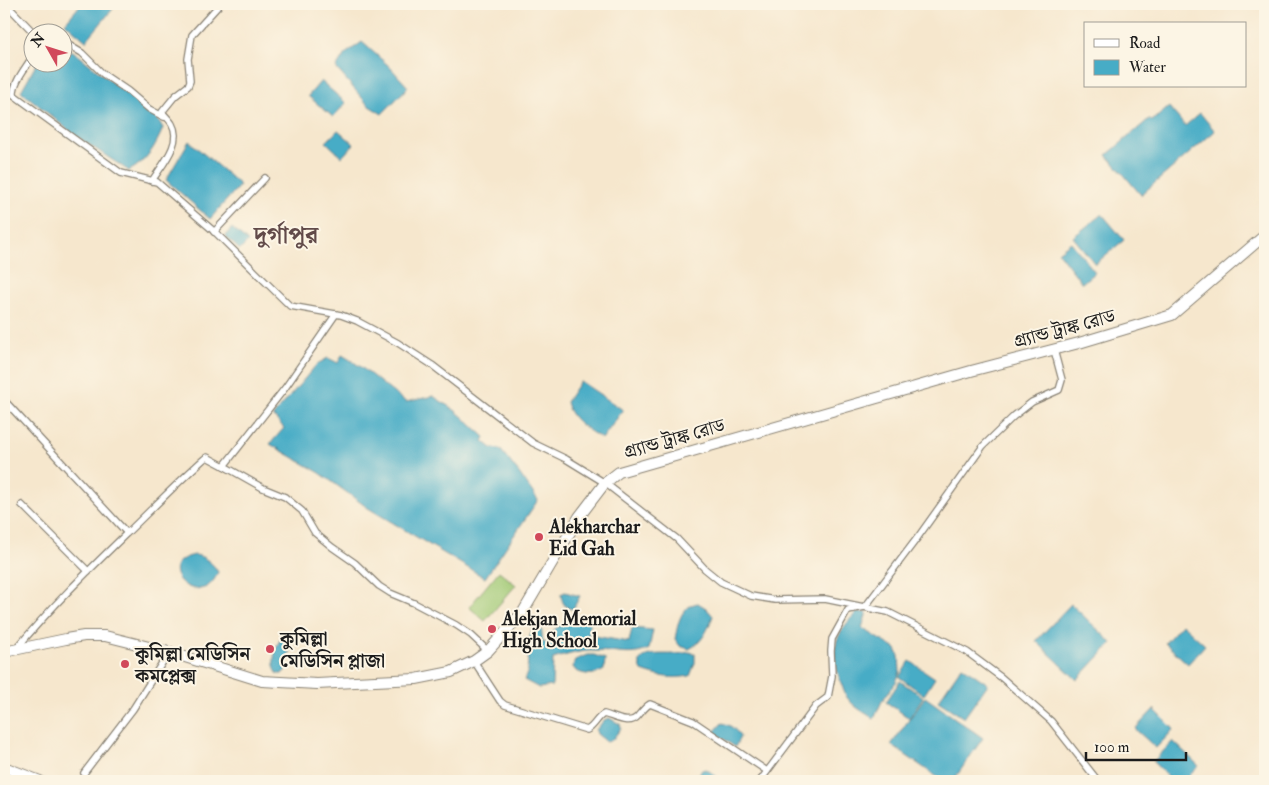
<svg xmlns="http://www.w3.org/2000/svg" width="1269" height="785" font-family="'IM FELL Double Pica','Noto Serif Bengali',serif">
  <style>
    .green { fill: #a0c974; stroke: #5e7248 }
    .water { fill: #47acc6; stroke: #326471 }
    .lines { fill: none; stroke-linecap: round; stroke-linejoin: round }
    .street-casing { stroke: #898274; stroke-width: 8 }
    .highway-casing { stroke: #898274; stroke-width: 12 }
    .street { stroke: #fff; stroke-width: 5.5 }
    .highway { stroke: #fff; stroke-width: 10 }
    .poi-dot { fill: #d1495b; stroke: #fcf5e5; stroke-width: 2 }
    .labels { text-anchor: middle; stroke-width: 4; stroke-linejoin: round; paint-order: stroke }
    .street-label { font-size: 19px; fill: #1c1c1c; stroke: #fcf5e5 }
    .poi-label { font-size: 19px; font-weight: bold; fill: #1c1c1c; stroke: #fcf5e5; text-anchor: start }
    .district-label { font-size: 24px; font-weight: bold; fill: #614a49; stroke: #fcf5e5 }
  </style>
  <rect width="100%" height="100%" fill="#fcf5e5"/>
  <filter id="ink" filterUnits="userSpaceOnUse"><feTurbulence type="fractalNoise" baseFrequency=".02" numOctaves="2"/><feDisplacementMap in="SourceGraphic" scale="10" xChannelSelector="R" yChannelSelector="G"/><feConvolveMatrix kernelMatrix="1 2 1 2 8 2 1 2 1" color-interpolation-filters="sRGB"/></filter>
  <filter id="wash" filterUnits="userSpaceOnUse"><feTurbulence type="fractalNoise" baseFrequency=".0096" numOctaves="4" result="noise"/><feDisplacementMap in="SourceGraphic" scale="20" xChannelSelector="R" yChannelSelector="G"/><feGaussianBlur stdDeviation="1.12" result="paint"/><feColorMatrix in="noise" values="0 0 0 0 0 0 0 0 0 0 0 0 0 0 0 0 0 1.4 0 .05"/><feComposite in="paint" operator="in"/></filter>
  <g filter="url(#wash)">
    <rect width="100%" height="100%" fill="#f6e7cd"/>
    <path class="green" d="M499,571L516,585L485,621L469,607Z"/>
    <g class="water">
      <path d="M81,4H117L86,41L65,23Z"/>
      <path d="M362,42L389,66L408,87L382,114L369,106L336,68L345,54Z"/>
      <path d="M63,45L77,54L157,118L163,128C156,146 146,162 129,171L73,134L21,91L37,63L62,62Z"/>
      <path d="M321,81L346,103L333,117L308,96Z"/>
      <path d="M1169,107L1185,126L1200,113L1215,131L1141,195L1107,155L1149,119L1152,121Z"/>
      <path d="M338,130L354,144L342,157L326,142Z"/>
      <path d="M189,141L240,185L210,219L166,180Z"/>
      <path d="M1102,214L1124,240L1095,264L1073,237Z"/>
      <path d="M232,228L248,242L240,250L225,236Z"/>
      <path d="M1071,242L1095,272L1082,283L1058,252Z"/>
      <path d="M342,355C366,368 384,387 406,402L433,396L456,411L485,437L483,441L492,448L500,449L519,473L538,500L485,578L368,508L320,473L270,444L284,428L273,416L317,364L328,358L338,363Z"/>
      <path d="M580,381L623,410L602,439C587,429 570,420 566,402Z"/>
      <path d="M195,555C204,556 214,564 218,572C202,615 146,564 195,555Z"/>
      <path d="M565,592L580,596L573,609C564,608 562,602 561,594Z"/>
      <path d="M698,603L706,608L713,616C707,631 703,642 689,649L680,646L675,639C678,624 680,606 698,603Z"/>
      <path d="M1071,604L1112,643L1077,680L1036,641Z"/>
      <path d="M867,612L862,628L896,649L899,656L900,672L896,682L882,701L874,719C866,713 855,708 849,700C845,696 843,688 841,683C830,651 833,637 856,613Z"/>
      <path d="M580,618H590L588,635L629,642L632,628L653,630L649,649C631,658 615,651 595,651C581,650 567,655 553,659L552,686L539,688L524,680L527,673L529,639L533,627L541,625L543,642L546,643L550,641C552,638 552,633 554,630C556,626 575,621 580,618Z"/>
      <path d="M1182,624L1205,645L1188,664L1165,643Z"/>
      <path d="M286,638L290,640L291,644L285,671L282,674H278C270,665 275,649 280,640Z"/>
      <path d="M690,652L695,654V663L690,676C673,679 658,677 642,671C631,650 664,655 673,654C679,654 684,653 690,652Z"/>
      <path d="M587,655H594L605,659L604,670C594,676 586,675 576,671L573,667L575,660Z"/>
      <path d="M910,661L935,678L924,695L899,677Z"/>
      <path d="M962,666L988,684L964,718L938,701Z"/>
      <path d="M900,681L923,697L909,718L886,702Z"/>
      <path d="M925,697L983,738L953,781H943L891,745Z"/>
      <path d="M1154,709L1174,729L1156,748L1135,729Z"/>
      <path d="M609,718L620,724L621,728L613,739L607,742L597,734L596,730L604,720Z"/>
      <path d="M722,723C731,725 737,730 740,737L735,747L714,732Z"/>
      <path d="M1173,741L1199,766L1184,781H1173L1153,762Z"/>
      <path d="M706,769L716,776L719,781C711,781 703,783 698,775L702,770Z"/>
    </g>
  </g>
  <g filter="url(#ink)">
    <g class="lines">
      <g class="street-casing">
        <g id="street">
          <path d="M6,4L33,32"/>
          <path d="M62,41L82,53L103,74L128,91L149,109L164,117"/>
          <path d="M32,57C26,68 13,82 14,95L121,173L157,182L216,233L290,306L341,315L357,321L398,343L432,365L533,443L566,459L605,483L677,539L705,569L721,582L751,596L775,600L825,599L888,612L967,652L1002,678L1051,721L1098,781"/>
          <path d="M152,181C161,166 183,143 172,124C170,120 165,116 162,112L175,96L188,86L190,81L188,59L192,35L220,4"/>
          <path d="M214,232L265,178"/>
          <path d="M4,400L127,533"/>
          <path d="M224,466L263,488L285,497L302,511L315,533L332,547L355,563L379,586L390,593L414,603L456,625L471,635L488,651"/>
          <path d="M22,505L88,571"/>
          <path d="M17,648C51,607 88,571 126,534C152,509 177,483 204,459L207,457L224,466L285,388L336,314"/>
          <path d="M474,661L500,701L505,705L587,730C595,726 597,717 604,714C615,717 630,726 638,716C642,711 645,707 650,704L693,721L767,771"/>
          <path d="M84,773L133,709L169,652"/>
          <path d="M760,781L816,706L828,697L832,676L831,651L832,639L848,610L865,607L918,537L983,446L1014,416L1032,402L1059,390L1062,380L1054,350"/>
        </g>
      </g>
      <g class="highway-casing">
        <g id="highway">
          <path d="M4,652L66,639L84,636H105L169,652L262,681L317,684L355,682L416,679L451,672L474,661L488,651L523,612L579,517L605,483L619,472L971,371L1079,343L1172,315L1265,235"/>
          <path d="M4,767L40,781"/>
        </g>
      </g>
      <use href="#street" class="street"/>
      <use href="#highway" class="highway"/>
    </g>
  </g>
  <g class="poi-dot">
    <circle cx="539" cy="537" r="5"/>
    <circle cx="492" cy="629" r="5"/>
    <circle cx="270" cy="649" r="5"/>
    <circle cx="125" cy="664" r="5"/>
  </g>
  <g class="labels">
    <g class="street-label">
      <text transform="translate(1064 328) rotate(-15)" y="7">গ্র্যান্ড ট্রাঙ্ক রোড</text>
      <text transform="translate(674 438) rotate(-16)" y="7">গ্র্যান্ড ট্রাঙ্ক রোড</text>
    </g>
    <g class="poi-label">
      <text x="549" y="533">Alekharchar<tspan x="549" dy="22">Eid Gah</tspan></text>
      <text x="502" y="625">Alekjan Memorial<tspan x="502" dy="22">High School</tspan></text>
      <text x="280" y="645">কুমিল্লা<tspan x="280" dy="22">মেডিসিন প্লাজা</tspan></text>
      <text x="135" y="660">কুমিল্লা মেডিসিন<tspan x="135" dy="22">কমপ্লেক্স</tspan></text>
    </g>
    <g class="district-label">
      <text x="286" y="243">দুর্গাপুর</text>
    </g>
  </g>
  <rect width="1269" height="785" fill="none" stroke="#fcf5e5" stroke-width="20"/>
  <rect x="1084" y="22" width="162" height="65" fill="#fcf5e5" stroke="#a29e95"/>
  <rect x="1094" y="39" width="25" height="8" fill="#ffffff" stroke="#a29e95"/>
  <text x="1129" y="48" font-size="15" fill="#1c1c1c">Road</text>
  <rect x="1094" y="60" width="25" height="15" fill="#47acc6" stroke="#a29e95"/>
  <text x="1129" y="72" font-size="15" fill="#1c1c1c">Water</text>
  <g transform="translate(48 48) rotate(309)"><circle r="24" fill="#fcf5e5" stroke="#a29e95"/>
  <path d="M0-4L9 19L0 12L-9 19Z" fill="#d1495b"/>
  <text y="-8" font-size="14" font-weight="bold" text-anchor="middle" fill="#1c1c1c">N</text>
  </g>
  <path d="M1086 752v8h100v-8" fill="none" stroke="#1c1c1c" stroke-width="2.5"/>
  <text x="1094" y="752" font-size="15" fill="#1c1c1c" stroke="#fcf5e5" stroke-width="4" paint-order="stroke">100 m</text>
</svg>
